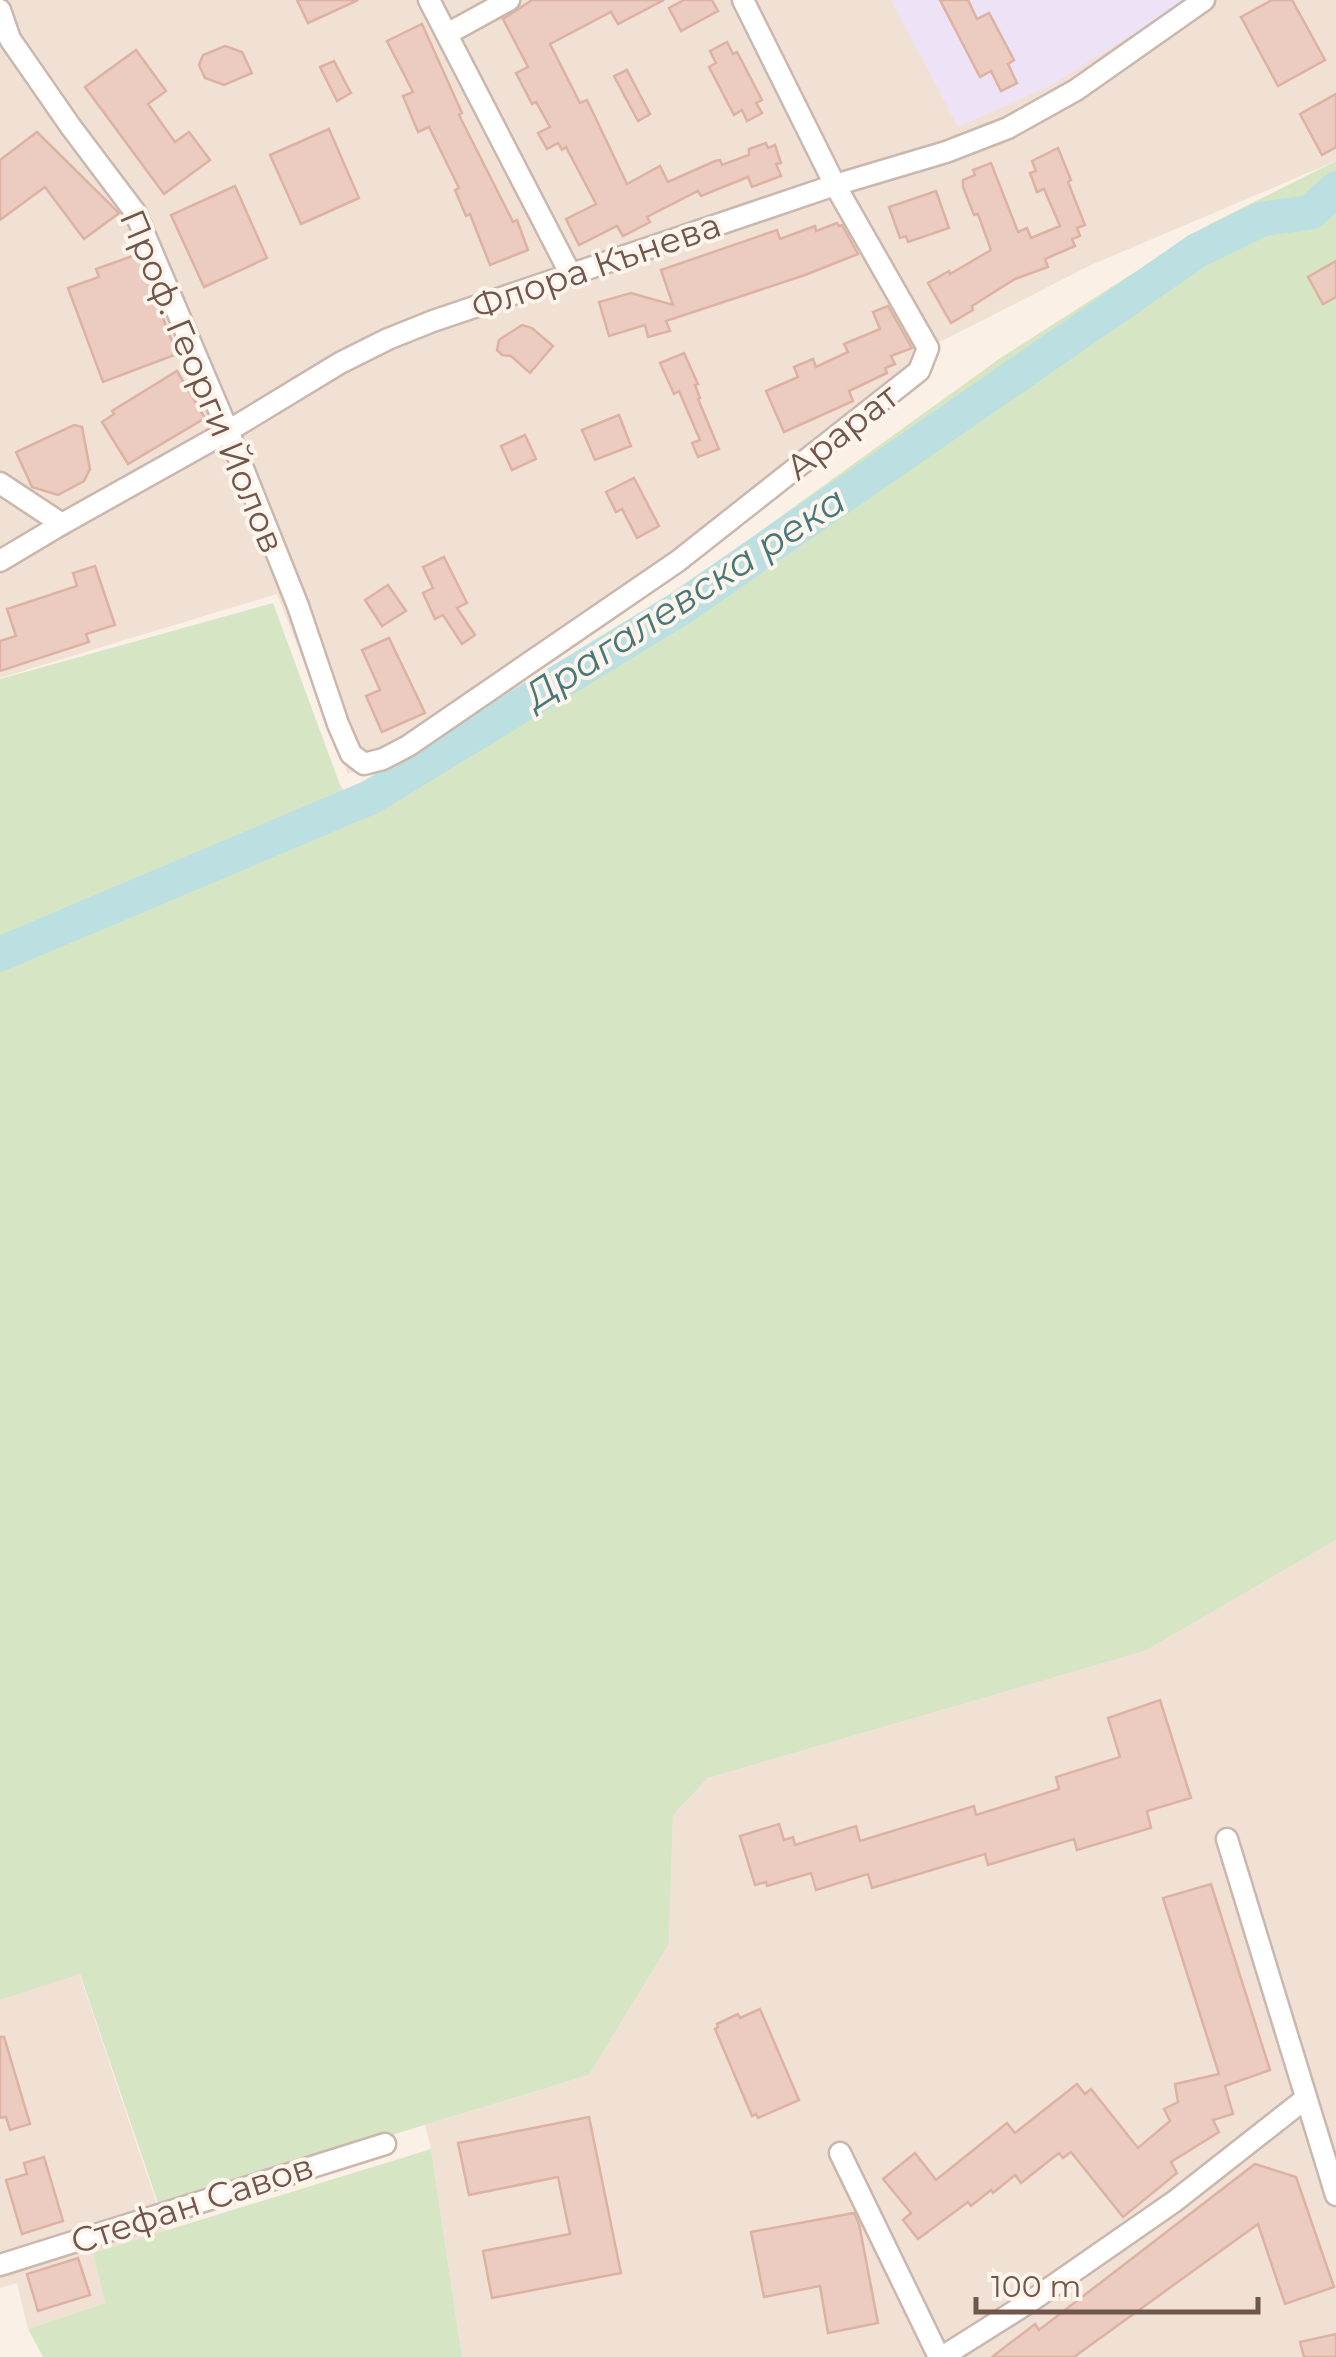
<svg xmlns="http://www.w3.org/2000/svg" width="1336" height="2357" font-family="Montserrat,sans-serif">
  <style>
    .residential { fill: #f1e1d5 }
    .education { fill: #ede2f6 }
    .green { fill: #d6e6c5 }
    .lines { fill: none; stroke-linecap: round; stroke-linejoin: round }
    .river { stroke: #bce0e1; stroke-width: 35 }
    .building { fill: #ecccc0; stroke: #ddb2a2; stroke-width: 2.5 }
    .street-casing { stroke: #cab7ad; stroke-width: 25 }
    .street { stroke: #fff; stroke-width: 20 }
    .labels { text-anchor: middle; stroke-width: 8; stroke-linejoin: round; paint-order: stroke }
    .street-label { font-size: 35px; fill: #70564d; stroke: #fdf4eb }
    .water-label { font-size: 38px; font-style: italic; fill: #46787b; stroke: #fdf4eb }
  </style>
  <rect width="100%" height="100%" fill="#faf0e6"/>
  <g class="residential">
    <path d="M0,0H1336V161L1091,265L928,348L919,371L678,561L383,759L348,774L277,594L0,678Z"/>
    <path d="M1336,1540V2357H462L431,2149L425,2125L589,2075L669,1944L673,1815L708,1778L1145,1651Z"/>
    <path d="M79,1973L166,2231L93,2253L105,2303L28,2329L17,2283L0,2288V2000Z"/>
  </g>
  <path class="education" d="M891,0H1186L1052,85L958,127Z"/>
  <g class="green">
    <path d="M1336,161V1540L1145,1651L708,1778L673,1815L669,1944L589,2075L159,2206L80,1974L0,2000V679L273,603L340,785L364,817L999,359L1210,224Z"/>
    <path d="M431,2149L462,2357H43L28,2329L105,2303L93,2253Z"/>
  </g>
  <g class="lines">
    <path class="river" d="M0,954L371,797L679,609L1198,250L1262,219L1311,212L1336,189"/>
  </g>
  <g class="building">
    <path d="M297,0H358L308,23Z"/>
    <path d="M532,0H664L618,24L611,12L550,44L580,103L587,100L627,184L660,166L668,182L715,161L720,160L722,165L749,155V149L766,143L768,148L775,145L781,163L776,164L781,176L752,187L748,177L701,196L698,191L647,217L650,222L623,236L617,226L579,245L566,219L596,204L566,147L562,150L558,143L547,149L538,133L550,127L536,102L532,104L516,73L528,67L503,19Z"/>
    <path d="M684,0H712L718,11L681,31L669,8Z"/>
    <path d="M940,0H968L977,19L989,13L1014,60L1008,64L1017,83L1001,91L991,71L980,77Z"/>
    <path d="M1272,0H1292L1325,60L1278,86L1241,17Z"/>
    <path d="M422,24L462,113L459,115L513,222L517,220L528,250L490,265L470,214L466,216L455,190L459,188L429,127L418,132L403,96L413,92L387,41Z"/>
    <path d="M727,42L733,54L737,52L762,100L756,103L762,113L747,121L742,110L734,115L709,67L716,63L710,51Z"/>
    <path d="M225,46L242,52L252,73L224,85L205,78L199,65L203,55Z"/>
    <path d="M136,50L166,91L148,104L175,142L189,132L210,160L164,194L85,87Z"/>
    <path d="M334,61L351,93L337,101L320,67Z"/>
    <path d="M627,70L650,114L638,121L614,76Z"/>
    <path d="M1336,94V147L1322,155L1300,114Z"/>
    <path d="M329,129L359,198L301,224L270,155Z"/>
    <path d="M37,132L119,213L84,239L45,187L0,220V160Z"/>
    <path d="M1058,148L1071,180L1068,182L1085,225L1077,228L1080,236L1072,239L1075,246L1045,259L1048,267L1015,279L972,306L973,310L951,323L928,283L949,271L950,274L991,250L978,214L974,215L963,187V180L975,175L973,170L991,163L1018,232L1027,228L1031,238L1060,226L1044,189L1037,192L1030,173L1036,171L1032,161Z"/>
    <path d="M235,186L267,258L204,287L171,215Z"/>
    <path d="M936,191L949,228L908,242L906,236L900,238L889,207Z"/>
    <path d="M837,223L839,226L842,225L858,254L805,275L666,321L670,331L648,337L645,325L609,336L599,302L631,293L673,305L661,270L777,230L780,239L815,226L816,231Z"/>
    <path d="M138,254L177,354L103,382L68,288L99,277L96,269Z"/>
    <path d="M1336,261V297L1323,304L1308,277Z"/>
    <path d="M888,306L912,348L891,356L895,364L885,368L887,373L849,391L853,401L784,432L766,391L798,377L794,367L813,359L816,367L848,352L844,344L880,329L873,312Z"/>
    <path d="M522,325L532,328L553,346L530,373L511,356L502,355L497,350L499,340Z"/>
    <path d="M684,353L698,384L695,385L700,398L698,399L719,449L698,457L692,443L700,440L679,391L674,394L660,363Z"/>
    <path d="M177,371L205,418L128,464L102,422L114,414L112,411Z"/>
    <path d="M619,415L631,446L595,460L582,430Z"/>
    <path d="M74,425L82,427L90,469L84,481L58,495L32,487L16,452Z"/>
    <path d="M525,435L536,459L512,470L501,446Z"/>
    <path d="M634,478L659,526L637,538L622,509L616,512L606,492Z"/>
    <path d="M444,557L467,603L457,608L475,635L462,644L443,615L435,619L423,593L433,588L423,567Z"/>
    <path d="M95,566L115,625L86,634L89,642L0,671V641L16,636L7,609L77,586L73,573Z"/>
    <path d="M388,585L406,611L382,626L365,600Z"/>
    <path d="M389,638L425,713L382,732L366,696L380,690L362,650Z"/>
    <path d="M1160,1700L1191,1798L1147,1811L1151,1828L1077,1850L1074,1839L988,1865L985,1854L872,1888L868,1874L816,1890L811,1873L767,1886L766,1882L755,1885L740,1836L779,1824L784,1840L793,1837L795,1845L856,1826L860,1841L974,1806L976,1815L1059,1789L1056,1777L1120,1757L1108,1718Z"/>
    <path d="M1211,1884L1270,2070L1225,2086L1233,2114L1213,2120L1219,2132L1171,2162L1177,2173L1123,2217L1071,2152L1063,2158L1059,2153L1021,2183L1015,2175L993,2193L991,2190L971,2206L968,2202L918,2239L903,2220L911,2213L883,2179L915,2153L936,2180L1007,2123L1015,2133L1077,2084L1085,2094L1091,2089L1138,2148L1170,2121L1164,2109L1178,2102L1175,2084L1219,2074L1163,1898Z"/>
    <path d="M760,2009L799,2100L758,2118L756,2114L752,2116L715,2029L718,2027L717,2024L738,2014L740,2018Z"/>
    <path d="M0,2037H4L30,2124L10,2130L6,2117L0,2118Z"/>
    <path d="M589,2117L621,2273L492,2298L483,2251L570,2234L558,2177L469,2195L458,2143Z"/>
    <path d="M44,2157L63,2221L22,2234L6,2180L27,2174L24,2163Z"/>
    <path d="M1255,2164L1296,2177L1334,2287L1285,2304L1258,2224L1074,2357H992L1035,2324L1039,2330Z"/>
    <path d="M854,2213L859,2224L878,2323L828,2333L820,2286L764,2297L751,2232Z"/>
    <path d="M78,2258L90,2295L38,2311L27,2274Z"/>
    <path d="M1336,2334V2357H1304L1300,2342Z"/>
  </g>
  <g class="lines">
    <g class="street-casing">
      <g id="street">
        <path d="M429,0L571,275"/>
        <path d="M0,10L10,39L71,127L135,212L228,431L298,606L338,724L351,754L364,764L383,759L408,746L678,561L919,371L928,348L835,185L743,0"/>
        <path d="M447,34L509,0"/>
        <path d="M0,483L62,524"/>
        <path d="M0,561L62,524L228,431L340,363L388,339L433,321L835,185L946,152L1008,128L1076,90L1204,0"/>
        <path d="M1227,1839L1336,2195"/>
        <path d="M840,2153L939,2357"/>
        <path d="M0,2265L385,2144"/>
        <path d="M942,2357L1031,2301L1175,2201L1305,2099"/>
      </g>
    </g>
    <use href="#street" class="street"/>
  </g>
  <g class="labels">
    <g class="street-label">
      <text transform="translate(596 266) rotate(-19)" y="12">Флора Кънева</text>
      <text transform="translate(202 381) rotate(67)" y="12">Проф. Георги Йолов</text>
      <text transform="translate(842 432) rotate(-38)" y="12">Арарат</text>
      <text transform="translate(192 2204) rotate(-18)" y="12">Стефан Савов</text>
    </g>
    <g class="water-label">
      <text transform="translate(685 598) rotate(-33)" y="13">Драгалевска река</text>
    </g>
  </g>
  <path d="M976 2297v15h282v-15" fill="none" stroke="#70564d" stroke-width="5"/>
  <text x="991" y="2297" font-size="30" fill="#70564d" stroke="#fdf4eb" stroke-width="8" paint-order="stroke">100 m</text>
</svg>
